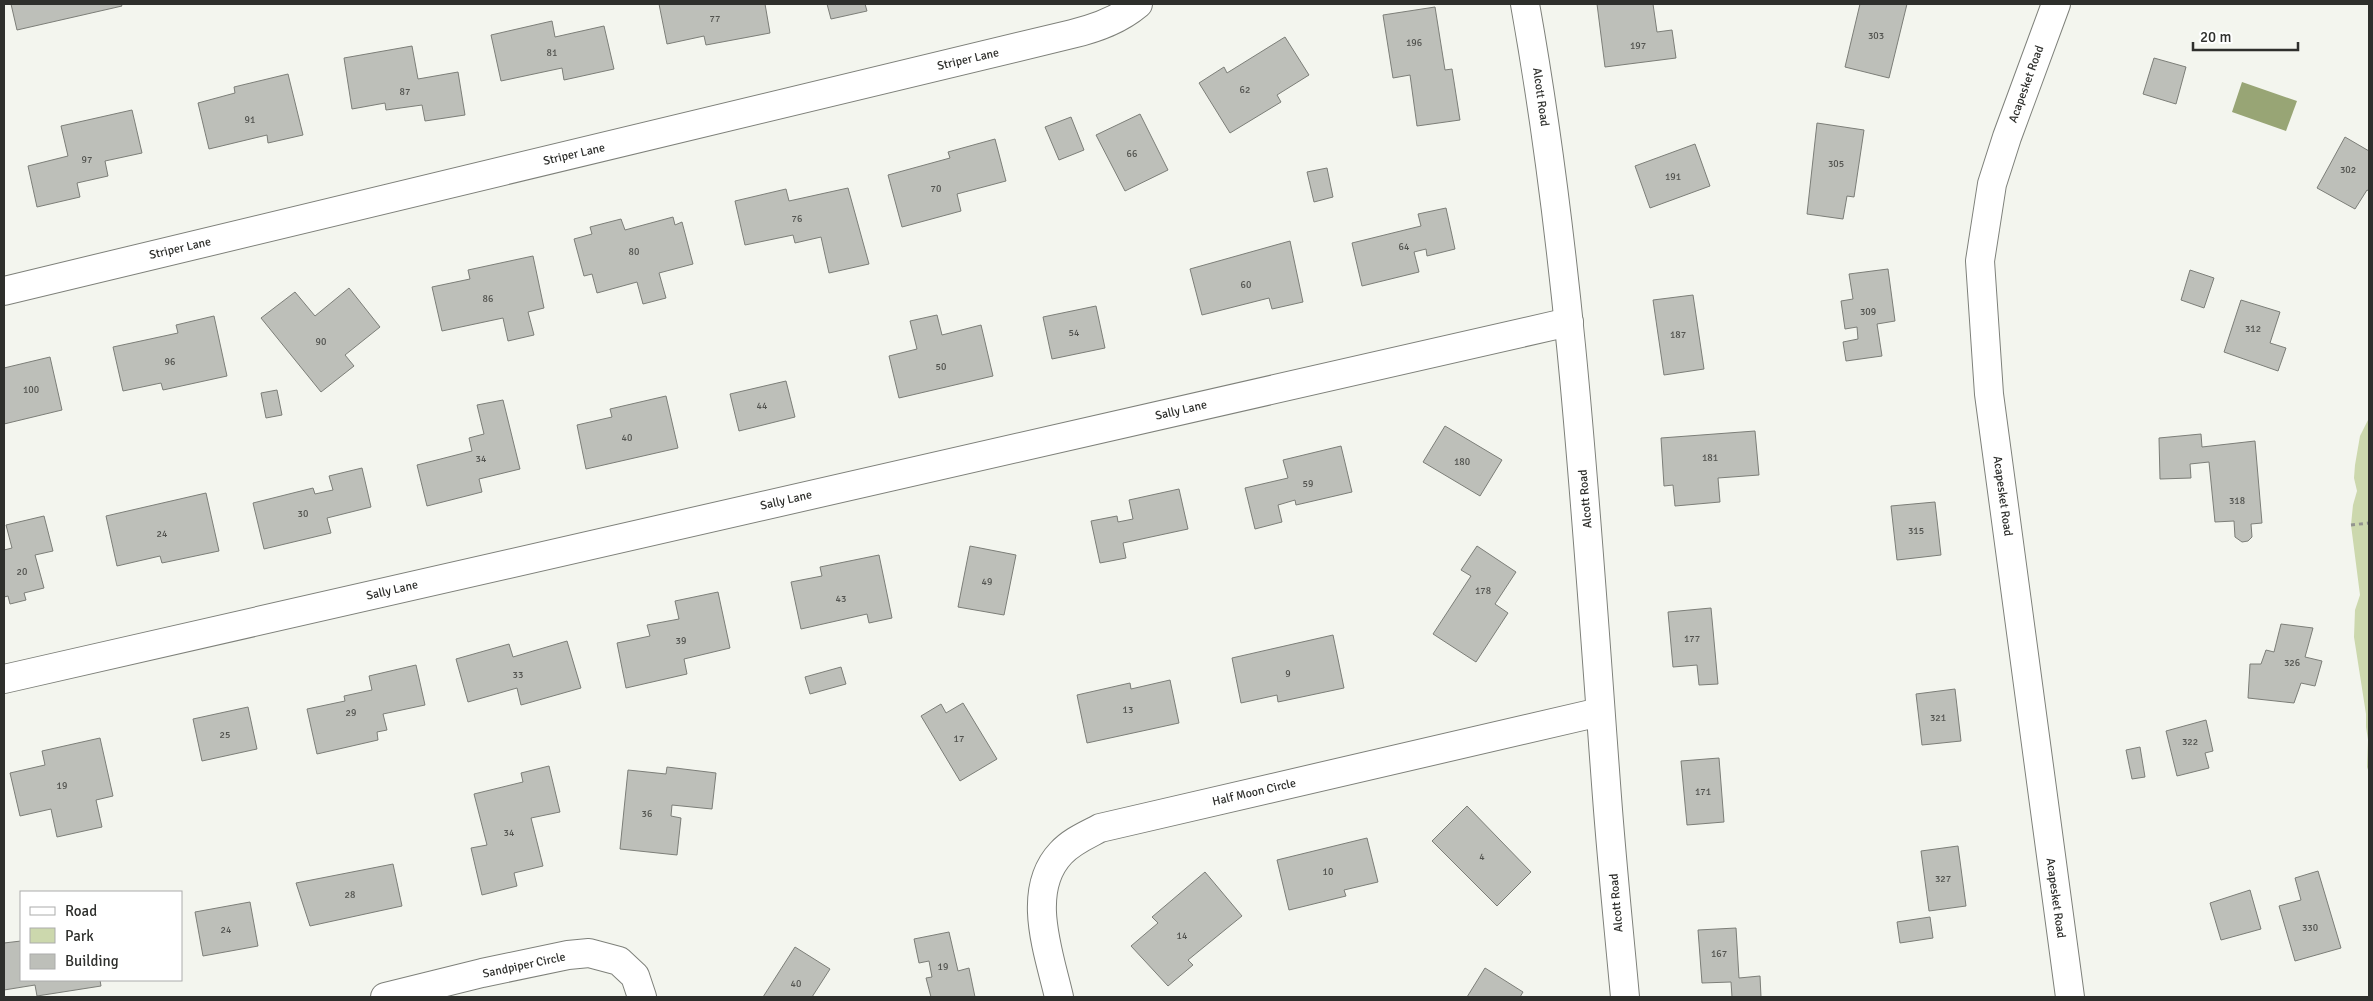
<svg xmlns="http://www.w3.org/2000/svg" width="2373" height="1001" font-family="Signika,sans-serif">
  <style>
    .green { fill: #ccd8ad }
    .water { fill: #98a575 }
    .building { fill: #bdbfb9; stroke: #7c7e78 }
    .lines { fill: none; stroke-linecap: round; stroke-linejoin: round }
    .minor-casing { stroke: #7e807a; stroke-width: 30 }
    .major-casing { stroke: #7e807a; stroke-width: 30 }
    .path { stroke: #93948f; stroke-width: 3; stroke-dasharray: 4 4; stroke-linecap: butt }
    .minor { stroke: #fff; stroke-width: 28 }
    .major { stroke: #fff; stroke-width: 28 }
    .labels { text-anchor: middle; stroke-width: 4; stroke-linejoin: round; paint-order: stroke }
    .number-label { font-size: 10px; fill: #52534f }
    .street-label { font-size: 12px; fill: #2e2f2c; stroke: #fff }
  </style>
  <rect width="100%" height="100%" fill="#f3f5ee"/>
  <path class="green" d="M2369,418V773L2367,767L2368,740L2366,727V714L2354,637L2355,610L2360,595L2351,525L2353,505L2357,491L2354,478L2355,465L2360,436Z"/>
  <path class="water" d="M2242,82L2297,101L2286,131L2232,112Z"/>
  <g class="building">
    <path d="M11,4H121L122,6L17,30Z"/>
    <path d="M659,4H765L770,33L706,45L704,36L667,44Z"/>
    <path d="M827,4H865L867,11L831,19Z"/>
    <path d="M1597,4H1653L1657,32L1672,30L1676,58L1605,67Z"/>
    <path d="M1860,4H1907L1889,78L1845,67Z"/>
    <path d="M1435,7L1445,70L1452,69L1460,120L1417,126L1410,75L1393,78L1383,15Z"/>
    <path d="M552,21L555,37L604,26L614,69L564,80L562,68L501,81L491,35Z"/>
    <path d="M1285,37L1309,75L1277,95L1281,102L1230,133L1199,83L1224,67L1227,73Z"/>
    <path d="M412,46L418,79L458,72L465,115L425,121L422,105L386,110L385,103L352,109L344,58Z"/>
    <path d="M2154,58L2186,67L2176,104L2143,94Z"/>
    <path d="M288,74L303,135L268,143L267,135L209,149L198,103L235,93L234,87Z"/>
    <path d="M132,110L142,153L105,161L108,176L77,183L80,197L37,207L28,166L68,156L61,126Z"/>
    <path d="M1140,114L1168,170L1125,191L1096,135Z"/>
    <path d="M1071,117L1084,150L1059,160L1045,127Z"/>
    <path d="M1817,123L1864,130L1854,197L1847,196L1843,219L1807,214Z"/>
    <path d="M2345,137L2369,151V191L2367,190L2355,209L2317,188Z"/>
    <path d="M995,139L1006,181L957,194L961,211L902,227L888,175L950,158L948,152Z"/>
    <path d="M1695,144L1710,186L1650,208L1635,166Z"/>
    <path d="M1327,168L1333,197L1314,202L1307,172Z"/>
    <path d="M848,188L869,264L829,273L821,237L795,243L793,235L745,245L735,201L786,189L789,201Z"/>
    <path d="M1446,208L1455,249L1427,256L1426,249L1414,252L1419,272L1362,286L1352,243L1421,226L1418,214Z"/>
    <path d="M673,217L675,225L682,222L693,264L659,273L666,298L643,304L637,282L597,293L592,274L584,276L574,239L592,234L590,227L621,219L625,230Z"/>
    <path d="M1290,241L1303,302L1272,309L1269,298L1202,315L1190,269Z"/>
    <path d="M533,256L544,308L528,312L534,335L508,341L503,318L442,331L432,287L470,279L468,270Z"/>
    <path d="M1888,269L1895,321L1877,324L1882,356L1846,361L1843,342L1858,339L1857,327L1845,329L1841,301L1853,299L1849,274Z"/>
    <path d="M2190,270L2214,278L2204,308L2181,300Z"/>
    <path d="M349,288L380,327L345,355L354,366L321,392L261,318L295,292L315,316Z"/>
    <path d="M1693,295L1704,369L1664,375L1653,300Z"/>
    <path d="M2241,300L2280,312L2270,343L2286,348L2278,371L2224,352Z"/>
    <path d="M1096,306L1105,348L1052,359L1043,317Z"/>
    <path d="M937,315L942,335L981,325L993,376L899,398L889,356L917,349L910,321Z"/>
    <path d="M214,316L227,376L163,390L161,383L123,391L113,347L178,333L176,325Z"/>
    <path d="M50,357L62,410L4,424V368Z"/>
    <path d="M786,381L795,417L739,431L730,394Z"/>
    <path d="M277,390L282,415L266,418L261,393Z"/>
    <path d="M666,396L678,448L586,469L577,425L612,417L610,409Z"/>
    <path d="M503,400L520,469L479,479L482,492L427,506L417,465L472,451L469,438L484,434L477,405Z"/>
    <path d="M1445,426L1502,460L1480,496L1423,462Z"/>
    <path d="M1755,431L1759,475L1718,478L1720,502L1675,506L1673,485L1664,486L1661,438Z"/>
    <path d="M2201,434L2202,447L2255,441L2262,523L2251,524L2252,537L2248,541L2242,542L2235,537L2234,521L2215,522L2209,462L2190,464L2191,478L2160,479L2159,438Z"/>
    <path d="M1341,446L1352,492L1296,505L1295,500L1278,505L1282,522L1255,529L1245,488L1288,478L1283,460Z"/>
    <path d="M362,468L371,507L327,518L331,533L264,549L253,503L313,488L315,494L333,490L329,476Z"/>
    <path d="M1179,489L1188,529L1123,543L1126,558L1100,563L1091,521L1117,516L1118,522L1133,519L1129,500Z"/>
    <path d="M206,493L219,551L162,563L160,556L117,566L106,516Z"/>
    <path d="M1935,502L1941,555L1897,560L1891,506Z"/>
    <path d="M44,516L53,551L35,555L44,588L24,593L26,600L10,604L8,596L4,597V550L12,548L6,525Z"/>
    <path d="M970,546L1016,555L1004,615L958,607Z"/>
    <path d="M1477,546L1516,572L1495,604L1508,613L1476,662L1433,634L1471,576L1461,570Z"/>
    <path d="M879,555L892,618L869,623L867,614L801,629L791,582L822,576L820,567Z"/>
    <path d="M718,592L730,648L684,659L687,674L626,688L617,643L650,636L647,625L679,619L675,601Z"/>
    <path d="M1711,608L1718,684L1699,685L1697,665L1673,667L1668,612Z"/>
    <path d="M2281,624L2313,628L2305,657L2322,661L2315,686L2301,683L2294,703L2248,698L2250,664H2261L2266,650L2274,652Z"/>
    <path d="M1333,635L1344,688L1278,702L1277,695L1241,703L1232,658Z"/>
    <path d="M567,641L581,688L521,705L517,688L468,702L456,659L509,644L513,657Z"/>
    <path d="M416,665L425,705L383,714L387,730L377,732L378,740L317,754L307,709L345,701L344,696L372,690L369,676Z"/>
    <path d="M841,667L846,684L810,694L805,677Z"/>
    <path d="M1170,680L1179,723L1087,743L1077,695L1130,683L1131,689Z"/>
    <path d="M1955,689L1961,741L1922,745L1916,694Z"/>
    <path d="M963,703L997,759L960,781L921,716L941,704L946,713Z"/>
    <path d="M248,707L257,749L202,761L193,719Z"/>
    <path d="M2206,720L2213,751L2205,753L2209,768L2177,776L2166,731Z"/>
    <path d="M100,738L113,796L96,800L102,827L57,837L51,809L20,816L10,773L45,765L42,751Z"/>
    <path d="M2140,747L2145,777L2132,779L2126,750Z"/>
    <path d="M1719,758L1724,822L1687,825L1681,761Z"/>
    <path d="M549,766L560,812L531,818L543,866L514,873L517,886L482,895L471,848L487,845L474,794L523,782L521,773Z"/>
    <path d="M667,767L716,773L712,809L672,805L671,816L681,818L677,855L620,849L628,770L666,774Z"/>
    <path d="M1467,806L1531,872L1497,906L1432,841Z"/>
    <path d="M1367,838L1378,882L1344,890L1346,896L1289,910L1277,860Z"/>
    <path d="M1958,846L1966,906L1929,911L1921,851Z"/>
    <path d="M393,864L402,906L310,926L296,883Z"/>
    <path d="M2318,871L2341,948L2295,961L2279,906L2301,900L2295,878Z"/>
    <path d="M1205,872L1242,916L1188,960L1193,965L1168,986L1131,946L1158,923L1152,917Z"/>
    <path d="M2250,890L2261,929L2221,940L2210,903Z"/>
    <path d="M250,902L258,946L203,956L195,912Z"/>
    <path d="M1930,917L1933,938L1900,943L1897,922Z"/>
    <path d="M1736,928L1739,978L1760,976L1761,997H1732L1731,982L1702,983L1698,930Z"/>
    <path d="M949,932L958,971L969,968L975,997H931L926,978L932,977L929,961L919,963L914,939Z"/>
    <path d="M21,941V980H100L101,986L37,996L35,985L4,990V943Z"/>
    <path d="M795,947L830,969L812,997H763Z"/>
    <path d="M1485,968L1523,992L1520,997H1467Z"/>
  </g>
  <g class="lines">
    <g class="minor-casing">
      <g id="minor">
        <path d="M1525,4C1572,266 1587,532 1607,797C1612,864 1619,931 1625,997"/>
        <path d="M4,291L1072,34C1097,28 1119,20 1138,4"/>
        <path d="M4,679L1569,322"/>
        <path d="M385,997L482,973L568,955L589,953L619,961L635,976L642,997"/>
        <path d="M1059,997C1049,953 1025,891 1061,853C1072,841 1087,835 1100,828L1600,712"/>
      </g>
    </g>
    <g class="major-casing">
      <path id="major" d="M2056,4L2007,137L1992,184L1980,261L1989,394L2070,997"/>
    </g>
    <path class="path" d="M2351,525L2369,523"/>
    <use href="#minor" class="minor"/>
    <use href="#major" class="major"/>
  </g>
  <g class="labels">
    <g class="number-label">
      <text x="715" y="22">77</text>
      <text x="1876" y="39">303</text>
      <text x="1414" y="46">196</text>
      <text x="1638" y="49">197</text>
      <text x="552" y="56">81</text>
      <text x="1245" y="93">62</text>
      <text x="405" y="95">87</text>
      <text x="250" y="123">91</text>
      <text x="1132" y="157">66</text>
      <text x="87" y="163">97</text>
      <text x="1836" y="167">305</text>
      <text x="2348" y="173">302</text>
      <text x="1673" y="180">191</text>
      <text x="936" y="192">70</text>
      <text x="797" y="222">76</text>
      <text x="1404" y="250">64</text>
      <text x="634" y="255">80</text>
      <text x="1246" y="288">60</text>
      <text x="488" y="302">86</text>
      <text x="1868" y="315">309</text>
      <text x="2253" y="332">312</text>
      <text x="1074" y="336">54</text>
      <text x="1678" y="338">187</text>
      <text x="321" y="345">90</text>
      <text x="170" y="365">96</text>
      <text x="941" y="370">50</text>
      <text x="31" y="393">100</text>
      <text x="762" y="409">44</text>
      <text x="627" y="441">40</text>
      <text x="1710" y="461">181</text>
      <text x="481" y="462">34</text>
      <text x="1462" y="465">180</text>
      <text x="1308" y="487">59</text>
      <text x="2237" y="504">318</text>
      <text x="303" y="517">30</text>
      <text x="1916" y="534">315</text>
      <text x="162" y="537">24</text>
      <text x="22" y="575">20</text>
      <text x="987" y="585">49</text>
      <text x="1483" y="594">178</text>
      <text x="841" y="602">43</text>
      <text x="1692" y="642">177</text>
      <text x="681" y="644">39</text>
      <text x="2292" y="666">326</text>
      <text x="1288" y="677">9</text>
      <text x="518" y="678">33</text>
      <text x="1128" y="713">13</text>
      <text x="351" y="716">29</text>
      <text x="1938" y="721">321</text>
      <text x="225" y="738">25</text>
      <text x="959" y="742">17</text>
      <text x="2190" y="745">322</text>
      <text x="62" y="789">19</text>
      <text x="1703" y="795">171</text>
      <text x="647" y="817">36</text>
      <text x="509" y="836">34</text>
      <text x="1482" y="860">4</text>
      <text x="1328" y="875">10</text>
      <text x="1943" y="882">327</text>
      <text x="350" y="898">28</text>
      <text x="2310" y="931">330</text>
      <text x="226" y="933">24</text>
      <text x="1182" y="939">14</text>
      <text x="1719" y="957">167</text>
      <text x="943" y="970">19</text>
      <text x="796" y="987">40</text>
    </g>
    <g class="street-label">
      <text transform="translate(968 59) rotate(-13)" y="4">Striper Lane</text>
      <text transform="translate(2026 84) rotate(-70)" y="4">Acapesket Road</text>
      <text transform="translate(1541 97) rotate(82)" y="4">Alcott Road</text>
      <text transform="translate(574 154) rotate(-13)" y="4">Striper Lane</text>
      <text transform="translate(180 248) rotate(-13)" y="4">Striper Lane</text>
      <text transform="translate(1181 410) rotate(-13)" y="4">Sally Lane</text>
      <text transform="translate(2003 496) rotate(82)" y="4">Acapesket Road</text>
      <text transform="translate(1585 499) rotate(-95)" y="4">Alcott Road</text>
      <text transform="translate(786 500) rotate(-13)" y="4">Sally Lane</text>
      <text transform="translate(392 590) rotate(-13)" y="4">Sally Lane</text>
      <text transform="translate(1254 792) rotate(-13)" y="4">Half Moon Circle</text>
      <text transform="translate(2056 898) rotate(82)" y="4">Acapesket Road</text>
      <text transform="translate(1616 903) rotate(-95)" y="4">Alcott Road</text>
      <text transform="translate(524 965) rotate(-12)" y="4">Sandpiper Circle</text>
    </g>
  </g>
  <rect width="2373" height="1001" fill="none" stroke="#2e2f2c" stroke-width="10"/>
  <rect x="20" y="891" width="162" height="90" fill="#ffffff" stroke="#abacab"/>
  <rect x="30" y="907" width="25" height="8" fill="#ffffff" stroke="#abacab"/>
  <text x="65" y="916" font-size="15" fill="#2e2f2c">Road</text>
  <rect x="30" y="928" width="25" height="15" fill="#ccd8ad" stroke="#abacab"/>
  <text x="65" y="941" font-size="15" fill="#2e2f2c">Park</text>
  <rect x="30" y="954" width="25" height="15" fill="#bdbfb9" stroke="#abacab"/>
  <text x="65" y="966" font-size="15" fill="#2e2f2c">Building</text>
  <path d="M2193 42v8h105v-8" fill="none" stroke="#2e2f2c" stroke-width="2.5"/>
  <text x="2200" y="42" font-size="15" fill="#2e2f2c" stroke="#ffffff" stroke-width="4" paint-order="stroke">20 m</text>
</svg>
